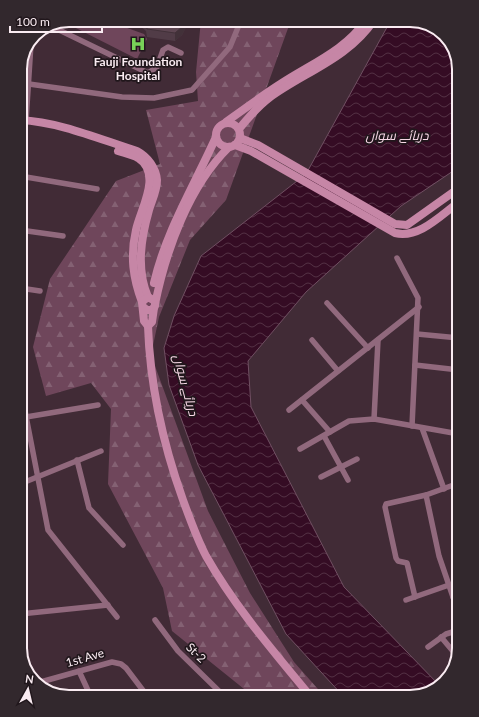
<svg xmlns="http://www.w3.org/2000/svg" width="479" height="717" font-family="Lato,Cairo,sans-serif">
  <style>
    .forest { fill: url(#forest-firs) }
    .park { fill: #6f465b }
    .water { fill: url(#water-waves); stroke: #704f62 }
    .lines { fill: none; stroke-linecap: round; stroke-linejoin: round }
    .street { stroke: #91697d; stroke-width: 5.5 }
    .secondary { stroke: #c686a6; stroke-width: 8 }
    .wall { fill: #513c47 }
    .shaded-wall { fill: #423139 }
    .building { fill: #5e4652; stroke: #423139 }
    .labels { text-anchor: middle; stroke-width: 3.5; stroke-linejoin: round; paint-order: stroke }
    .poi-label { font-size: 12px; font-weight: bold; fill: #faecf2; stroke: #21171c }
    .street-label { font-size: 12px; fill: #faecf2; stroke: #21171c }
    .water-label { font-size: 13px; font-style: italic; fill: #f7d7e6; stroke: #21171c }
    .rim { fill: none; stroke: #faecf2; stroke-width: 2 }
  </style>
  <defs>
    <pattern id="forest-firs" width="22" height="20" patternUnits="userSpaceOnUse"><rect width="22" height="20" fill="#6f465b"/><path d="M5 1l3.5 6h-7zM16 11l3.5 6h-7z" fill="#846173"/></pattern>
    <pattern id="water-waves" width="16" height="10" patternUnits="userSpaceOnUse"><rect width="16" height="10" fill="#350c24"/><path d="M0 5q4-4 8 0t8 0" fill="none" stroke="#533044"/></pattern>
  </defs>
  <rect width="100%" height="100%" fill="#412b36"/>
  <path class="forest" d="M201,20H291L226,200L190,240L159,317L151,355L208,511L250,593L294,662L325,697H254L172,631L163,588L108,484L111,409L91,383L46,396L33,347L50,279L116,181L160,164L146,110L198,101L196,72Z"/>
  <path class="park" d="M72,20H105L144,34L147,39L137,59L70,25Z"/>
  <path class="water" d="M391,20H413L437,28L452,45L459,70V167L401,206L306,292L248,361L251,407L344,587L439,685C421,703 369,697 344,697L286,634L198,465L169,385L164,348L174,316L201,256L306,174Z"/>
  <g class="lines">
    <g class="street">
      <path d="M50,27L55,28L148,73L157,67L163,50L168,47L181,53"/>
      <path d="M29,84L122,97L154,98L192,90L230,47L241,20"/>
      <path d="M26,121L31,44"/>
      <path d="M20,176L97,189"/>
      <path d="M20,178L24,136"/>
      <path d="M20,230L63,236"/>
      <path d="M397,258L418,298L412,426"/>
      <path d="M20,288L40,291"/>
      <path d="M327,303L368,348"/>
      <path d="M417,334L459,338"/>
      <path d="M312,340L338,371"/>
      <path d="M415,365L459,370"/>
      <path d="M20,385L48,530L117,617"/>
      <path d="M302,400L330,432"/>
      <path d="M289,410L419,307"/>
      <path d="M26,417L98,405"/>
      <path d="M374,419L378,340"/>
      <path d="M422,428L444,489"/>
      <path d="M324,436L348,480"/>
      <path d="M300,449L349,421L374,419L459,434"/>
      <path d="M77,460L89,508L123,545"/>
      <path d="M321,477L357,459"/>
      <path d="M20,484L101,451"/>
      <path d="M459,595L453,597L439,556L426,495L459,483"/>
      <path d="M415,597L407,563L398,561L396,558L385,507L386,504L426,495"/>
      <path d="M453,597L459,613"/>
      <path d="M406,600L449,585"/>
      <path d="M20,614L108,605"/>
      <path d="M20,619L23,645"/>
      <path d="M155,620L178,651L225,697"/>
      <path d="M441,637L457,656"/>
      <path d="M428,647L446,634L459,630"/>
      <path d="M79,671L91,697"/>
      <path d="M37,683L112,662L121,664L126,668L148,697"/>
    </g>
    <g class="secondary">
      <path d="M20,120C60,122 99,139 137,151C148,157 156,168 157,180C157,191 152,200 149,210C141,238 136,269 148,297"/>
      <path d="M226,122C244,109 263,95 282,83C311,64 346,50 366,20"/>
      <circle cx="228" cy="135" r="12"/>
      <path d="M239,129C248,118 257,107 269,98C304,72 348,59 374,20"/>
      <path d="M240,138L258,145L395,224L407,225L459,188"/>
      <path d="M235,145L251,151L395,233C419,239 441,215 459,202"/>
      <path d="M118,151C124,153 133,155 138,158C163,174 140,210 136,230C130,256 133,278 142,302"/>
      <path d="M154,283C166,231 194,186 216,137"/>
      <path d="M155,304C166,250 189,186 229,147"/>
      <path d="M143,307L147,310H152L155,306V301L148,297L142,302L144,321L148,326C150,386 163,444 183,500C190,519 197,539 206,556C235,607 274,652 311,697"/>
      <path d="M148,326L152,322L154,308"/>
    </g>
  </g>
  <path class="wall" d="M122,20H186V27L182,35L175,41L147,37L146,31L140,26L134,28L122,23Z"/>
  <g class="shaded-wall">
    <path d="M134,20H140V26L134,28Z"/>
    <path d="M185,20H186V27L182,35L175,41V33Z"/>
  </g>
  <path class="building" d="M141,20H185L182,27L175,33L147,29L146,24Z"/>
  <defs>
    <g id="hospital-bare" transform="scale(1.2)"><path d="M-5-5h3v3.5h4V-5h3V5h-3V1.5h-4V5h-3Z" fill="#78d158" stroke="#21171c" stroke-width="2.5" paint-order="stroke"/></g>
  </defs>
  <g fill-rule="evenodd">
    <use href="#hospital-bare" x="138" y="44"/>
  </g>
  <g class="labels">
    <g class="poi-label">
      <text x="138" y="66">Fauji Foundation<tspan x="138" dy="14">Hospital</tspan></text>
    </g>
    <g class="street-label">
      <text transform="translate(196 653) rotate(44)" y="4">St-2</text>
      <text transform="translate(85 658) rotate(-16)" y="4">1st Ave</text>
    </g>
    <g class="water-label">
      <text x="397" y="140">دریائے سواں</text>
      <text transform="translate(186 385) rotate(75)" y="5">دریائے سواں</text>
    </g>
  </g>
  <path d="M0 0H479V717H0ZM69 27H410A42 42 0 0 1 452 69V648A42 42 0 0 1 410 690H69A42 42 0 0 1 27 648V69A42 42 0 0 1 69 27Z" fill="#32282d" fill-rule="evenodd"/>
  <path class="rim" d="M69 27H410A42 42 0 0 1 452 69V648A42 42 0 0 1 410 690H69A42 42 0 0 1 27 648V69A42 42 0 0 1 69 27Z"/>
  <g transform="translate(28 689) rotate(8)" stroke="#21171c" stroke-width="3" paint-order="stroke">
  <path d="M0-3L7 15L0 10L-7 15Z" fill="#faecf2"/>
  <text y="-6" font-size="11" font-weight="bold" text-anchor="middle" fill="#faecf2">N</text>
  </g>
  <path d="M10 26v6h92v-6" fill="none" stroke="#faecf2" stroke-width="2"/>
  <text x="16" y="26" font-size="12" fill="#faecf2" stroke="#21171c" stroke-width="3" paint-order="stroke">100 m</text>
</svg>
